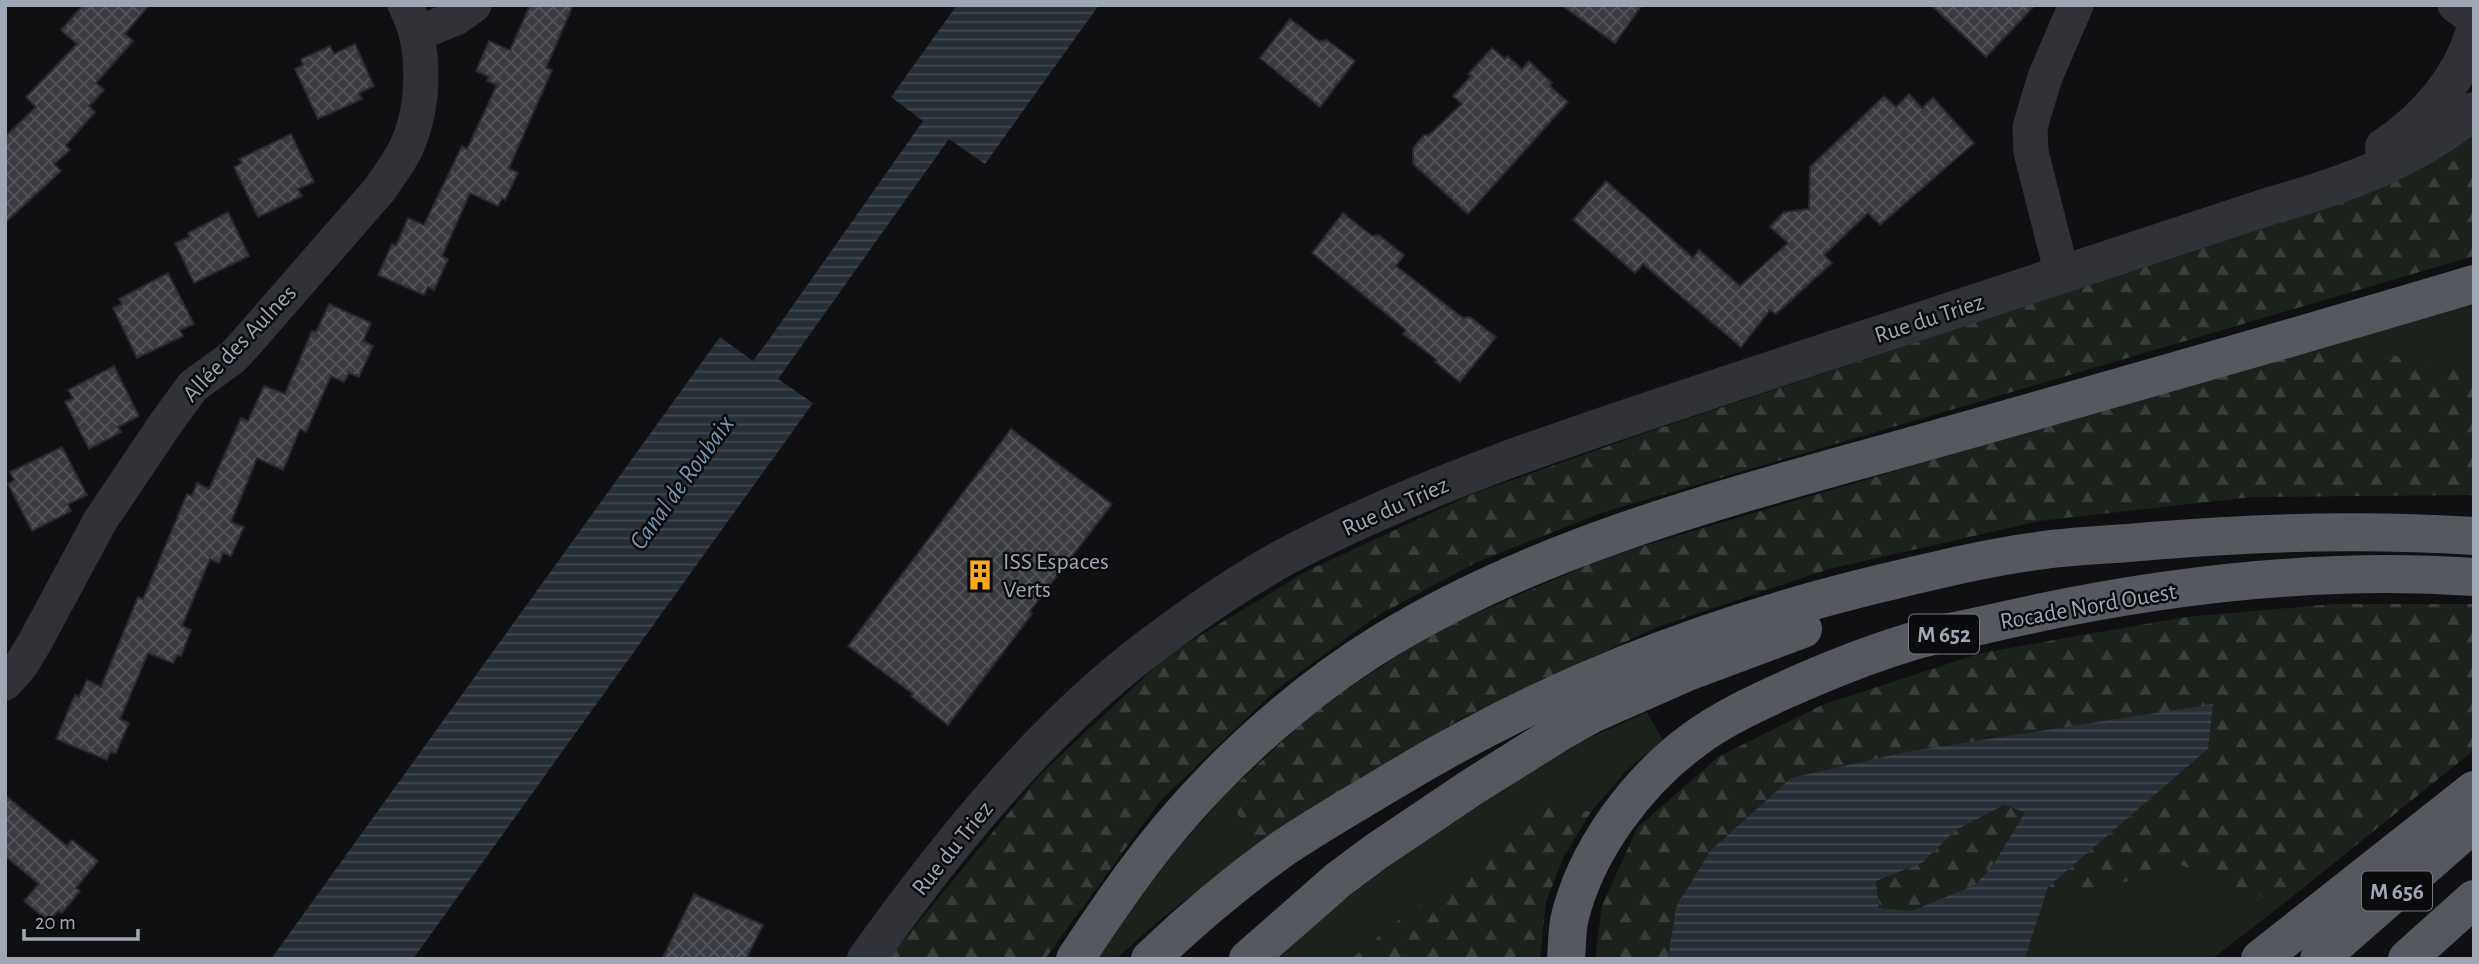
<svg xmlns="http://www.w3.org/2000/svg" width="2479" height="964" font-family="'Alegreya Sans',sans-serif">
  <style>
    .grass { fill: #1a221b }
    .forest { fill: url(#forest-firs) }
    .water { fill: url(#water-rules); fill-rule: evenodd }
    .building { fill: url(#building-cross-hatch); stroke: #2a2a2e; stroke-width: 2 }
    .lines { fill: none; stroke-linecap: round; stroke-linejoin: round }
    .minor { stroke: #313237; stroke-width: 35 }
    .tertiary { stroke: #313237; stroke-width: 38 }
    .trunk { stroke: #55585f; stroke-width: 38 }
    .labels { text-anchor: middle; stroke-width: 5; stroke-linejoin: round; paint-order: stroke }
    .shield { fill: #0b0b0d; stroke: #737882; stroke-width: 2 }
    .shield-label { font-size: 23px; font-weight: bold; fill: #a0a7b4 }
    .street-label { font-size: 24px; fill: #a0a7b4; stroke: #0b0b0d }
    .poi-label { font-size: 24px; fill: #a0a7b4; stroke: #0b0b0d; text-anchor: start }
    .water-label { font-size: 26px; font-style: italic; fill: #7497b2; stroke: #0b0b0d }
  </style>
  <defs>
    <pattern id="forest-firs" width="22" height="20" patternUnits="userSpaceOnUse" patternTransform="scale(1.75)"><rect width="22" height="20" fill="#1a221b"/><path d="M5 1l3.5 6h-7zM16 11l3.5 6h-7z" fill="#383f3a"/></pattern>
    <pattern id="water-rules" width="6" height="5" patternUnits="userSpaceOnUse" patternTransform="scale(1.75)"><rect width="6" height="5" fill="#262f36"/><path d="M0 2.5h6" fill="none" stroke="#424a51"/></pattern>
    <pattern id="building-cross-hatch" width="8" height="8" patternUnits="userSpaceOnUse" patternTransform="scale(1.75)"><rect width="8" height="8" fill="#3a3b40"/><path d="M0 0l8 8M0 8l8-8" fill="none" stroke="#535459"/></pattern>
  </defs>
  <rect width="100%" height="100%" fill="#101012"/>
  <g class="grass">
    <path d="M2474,127V154L2457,160L2387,178Z"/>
    <path d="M2474,298V370L2324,343Z"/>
    <path d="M1647,712L1663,740L1625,772L1591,812L1544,803L1351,959H1278L1327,912L1460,814L1554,754Z"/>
    <path d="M1225,795L1258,845L1158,921L1116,959H1095L1136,896Z"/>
    <path d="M2171,861L2282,905L2212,959H2025L2048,887L2090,898Z"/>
  </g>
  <g class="forest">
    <path d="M2474,154V256L1604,512L1477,562L1377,616L1277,689L1160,801L1045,959H888L1041,774L1168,655L1305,572L1470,495L1651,431L2272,223L2387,178L2457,160Z"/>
    <path d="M2324,343L2474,370V495L2252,497L2039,521L1829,569L1655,628L1460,719L1258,845L1225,795L1320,706L1438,630L1606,557Z"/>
    <path d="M2333,604H2474V750L2282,905L2171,861L2090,898L2048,887L2208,749L2212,704L1668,956V959H1595L1602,906L1637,828L1718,757L1822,705L1981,653L2186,617Z"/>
    <path d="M1544,802L1591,812L1563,858L1546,902L1540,959H1351Z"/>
    <path d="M2004,805L2025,811L1993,865L1975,885L1911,911L1879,908L1876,881L1922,863L1956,830Z"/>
  </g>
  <g class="water">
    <path d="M957,5H1099L985,164L949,139L778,379L813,403L413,959H271L720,337L753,361L765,345L923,121L891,97Z"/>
    <path d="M2213,704L2208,749L2048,887L2025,959H1668L1676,908L1710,851L1791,778L1906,752ZM2004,805L2025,812L1993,865L1975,885L1911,911L1879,908L1876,881L1922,863L1956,830Z"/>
  </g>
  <g class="building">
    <path d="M83,5H149L125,34L133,41L96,83L104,90L89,106L95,112L66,145L70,150L54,164L61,171L5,223V137L36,107L26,97L77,44L61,30Z"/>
    <path d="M530,5H573L546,68L552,70L509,168L518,173L505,200L502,198L498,206L470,193L442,256L448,259L434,290L428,287L424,295L378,275L392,244L396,246L408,218L424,225L462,146L467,149L497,85L487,81L489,77L476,71L489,41L510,50Z"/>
    <path d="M1561,5H1642L1615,43Z"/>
    <path d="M1931,5H2035L1986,57Z"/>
    <path d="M1290,19L1319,41L1327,40L1355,61L1320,107L1260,58Z"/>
    <path d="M355,44L374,86L359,93L362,99L318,119L295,69L303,65L301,59L330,46L334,54Z"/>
    <path d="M1492,48L1505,59L1507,56L1522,69L1529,61L1552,83L1550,86L1568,102L1468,214L1413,164V148L1424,135H1429L1462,104L1453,96L1471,76L1468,74Z"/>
    <path d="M1909,94L1922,108L1933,98L1974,143L1880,225L1868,213L1824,255L1832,263L1776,314L1770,310L1741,347L1643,264L1635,273L1573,220L1606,181L1693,258L1699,250L1740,286L1788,243L1770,227L1784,212L1809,209L1810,167L1884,96L1896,107Z"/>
    <path d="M291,134L314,182L298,189L302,196L258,217L234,167L242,163L239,159Z"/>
    <path d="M228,212L249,256L194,283L175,243L189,237L188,233Z"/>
    <path d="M1343,213L1372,236L1379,235L1404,255L1396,266L1463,318L1470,317L1496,337L1460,382L1435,362L1437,360L1403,334L1406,330L1312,253Z"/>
    <path d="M168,273L194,324L180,330L183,336L137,358L113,308L122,304L119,299Z"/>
    <path d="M329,304L371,323L363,341L373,346L359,377L349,373L344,382L331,376L306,432L300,429L283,470L257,458L231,522L244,527L231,556L223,553L219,563L210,559L182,626L191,630L181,656L177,655L173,663L148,653L120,719L129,723L116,753L110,752L107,760L56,739L75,695L79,697L87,680L101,687L138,597L143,599L187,494L192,496L197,483L209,489L241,418L248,421L264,386L285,394L312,331L316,332Z"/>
    <path d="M114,366L139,416L118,427L121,432L89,449L65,402L73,398L68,390Z"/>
    <path d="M1011,429L1112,504L1030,611L1032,614L948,725L911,696L913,694L848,646Z"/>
    <path d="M62,447L87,495L68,504L71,511L32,531L8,484L14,480L10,472Z"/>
    <path d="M5,795L67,846L72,840L98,861L76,888L80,891L62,913L58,911L49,922L24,901L39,884L5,856Z"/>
    <path d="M694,894L763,925L746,959H662Z"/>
  </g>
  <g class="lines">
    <g class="minor">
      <path d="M2455,5L2474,19"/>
      <path d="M416,34L456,18L474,5"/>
      <path d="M2062,274L2031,152L2030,127L2045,77L2076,5"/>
      <path d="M5,683L21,665L35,642L100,521L166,423L193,386L233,357L245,344L380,189C389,175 399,163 406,148C425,107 427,45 405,5"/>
    </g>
    <g class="tertiary">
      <path d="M2384,147C2425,120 2459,81 2474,34"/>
      <path d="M866,959C945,849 1039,731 1147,649C1198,610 1254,571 1312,543C1448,475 1591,430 1735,382C1914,323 2094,264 2273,205C2346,185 2415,159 2474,111"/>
    </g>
    <g class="trunk">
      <path d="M1075,959C1093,932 1111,905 1130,879C1196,787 1289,699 1386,640C1545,543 1733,496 1911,446C2099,393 2287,340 2474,284"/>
      <path d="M1150,959C1191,920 1236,882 1282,849C1316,826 1351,806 1386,785C1545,688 1701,627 1882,583C1933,571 1985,558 2037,551C2075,545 2113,545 2151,541C2259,532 2366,529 2474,536"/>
      <path d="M1248,959L1338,880L1377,851L1472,787L1560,732L1594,713L1685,673L1803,629"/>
      <path d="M1566,959C1567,947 1567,933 1569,921C1585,851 1637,781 1695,739C1722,719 1754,704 1785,690C1825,672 1867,655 1910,642C1935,634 1962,630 1988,624C2147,587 2311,566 2474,577"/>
      <path d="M2260,959L2474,790"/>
      <path d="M2319,959L2474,823"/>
      <path d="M2407,959L2474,899"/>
    </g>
  </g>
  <defs>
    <g id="building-bare" transform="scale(2.415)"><path d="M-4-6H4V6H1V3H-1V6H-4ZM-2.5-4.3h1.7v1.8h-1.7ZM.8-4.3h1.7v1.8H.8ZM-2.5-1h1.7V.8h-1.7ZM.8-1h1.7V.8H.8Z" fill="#ffaa1b" stroke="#0b0b0d" stroke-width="2.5" paint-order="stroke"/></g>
  </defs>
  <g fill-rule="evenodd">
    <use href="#building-bare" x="980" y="575"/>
  </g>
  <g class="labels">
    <g class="shield">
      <rect x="1909" y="614.5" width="70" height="39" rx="5"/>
      <rect x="2362" y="871.5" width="70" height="39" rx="5"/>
    </g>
    <g class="shield-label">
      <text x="1944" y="642">M 652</text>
      <text x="2397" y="899">M 656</text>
    </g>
    <g class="street-label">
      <text transform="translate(1929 318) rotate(-18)" y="8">Rue du Triez</text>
      <text transform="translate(239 343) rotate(-46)" y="8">Allée des Aulnes</text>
      <text transform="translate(1395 506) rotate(-24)" y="8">Rue du Triez</text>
      <text transform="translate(2088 606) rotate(-10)" y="8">Rocade Nord Ouest</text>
      <text transform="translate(952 848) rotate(-51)" y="8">Rue du Triez</text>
    </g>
    <g class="poi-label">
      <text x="1003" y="569">ISS Espaces<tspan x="1003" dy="28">Verts</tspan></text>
    </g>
    <g class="water-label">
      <text transform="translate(681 482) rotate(-54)" y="9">Canal de Roubaix</text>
    </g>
  </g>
  <rect width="2479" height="964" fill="none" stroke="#a0a7b4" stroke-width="14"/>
  <path d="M24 929v10h114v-10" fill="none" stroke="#a0a7b4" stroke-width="3.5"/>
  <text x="35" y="929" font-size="21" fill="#a0a7b4" stroke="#0b0b0d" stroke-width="5" paint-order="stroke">20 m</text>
</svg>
